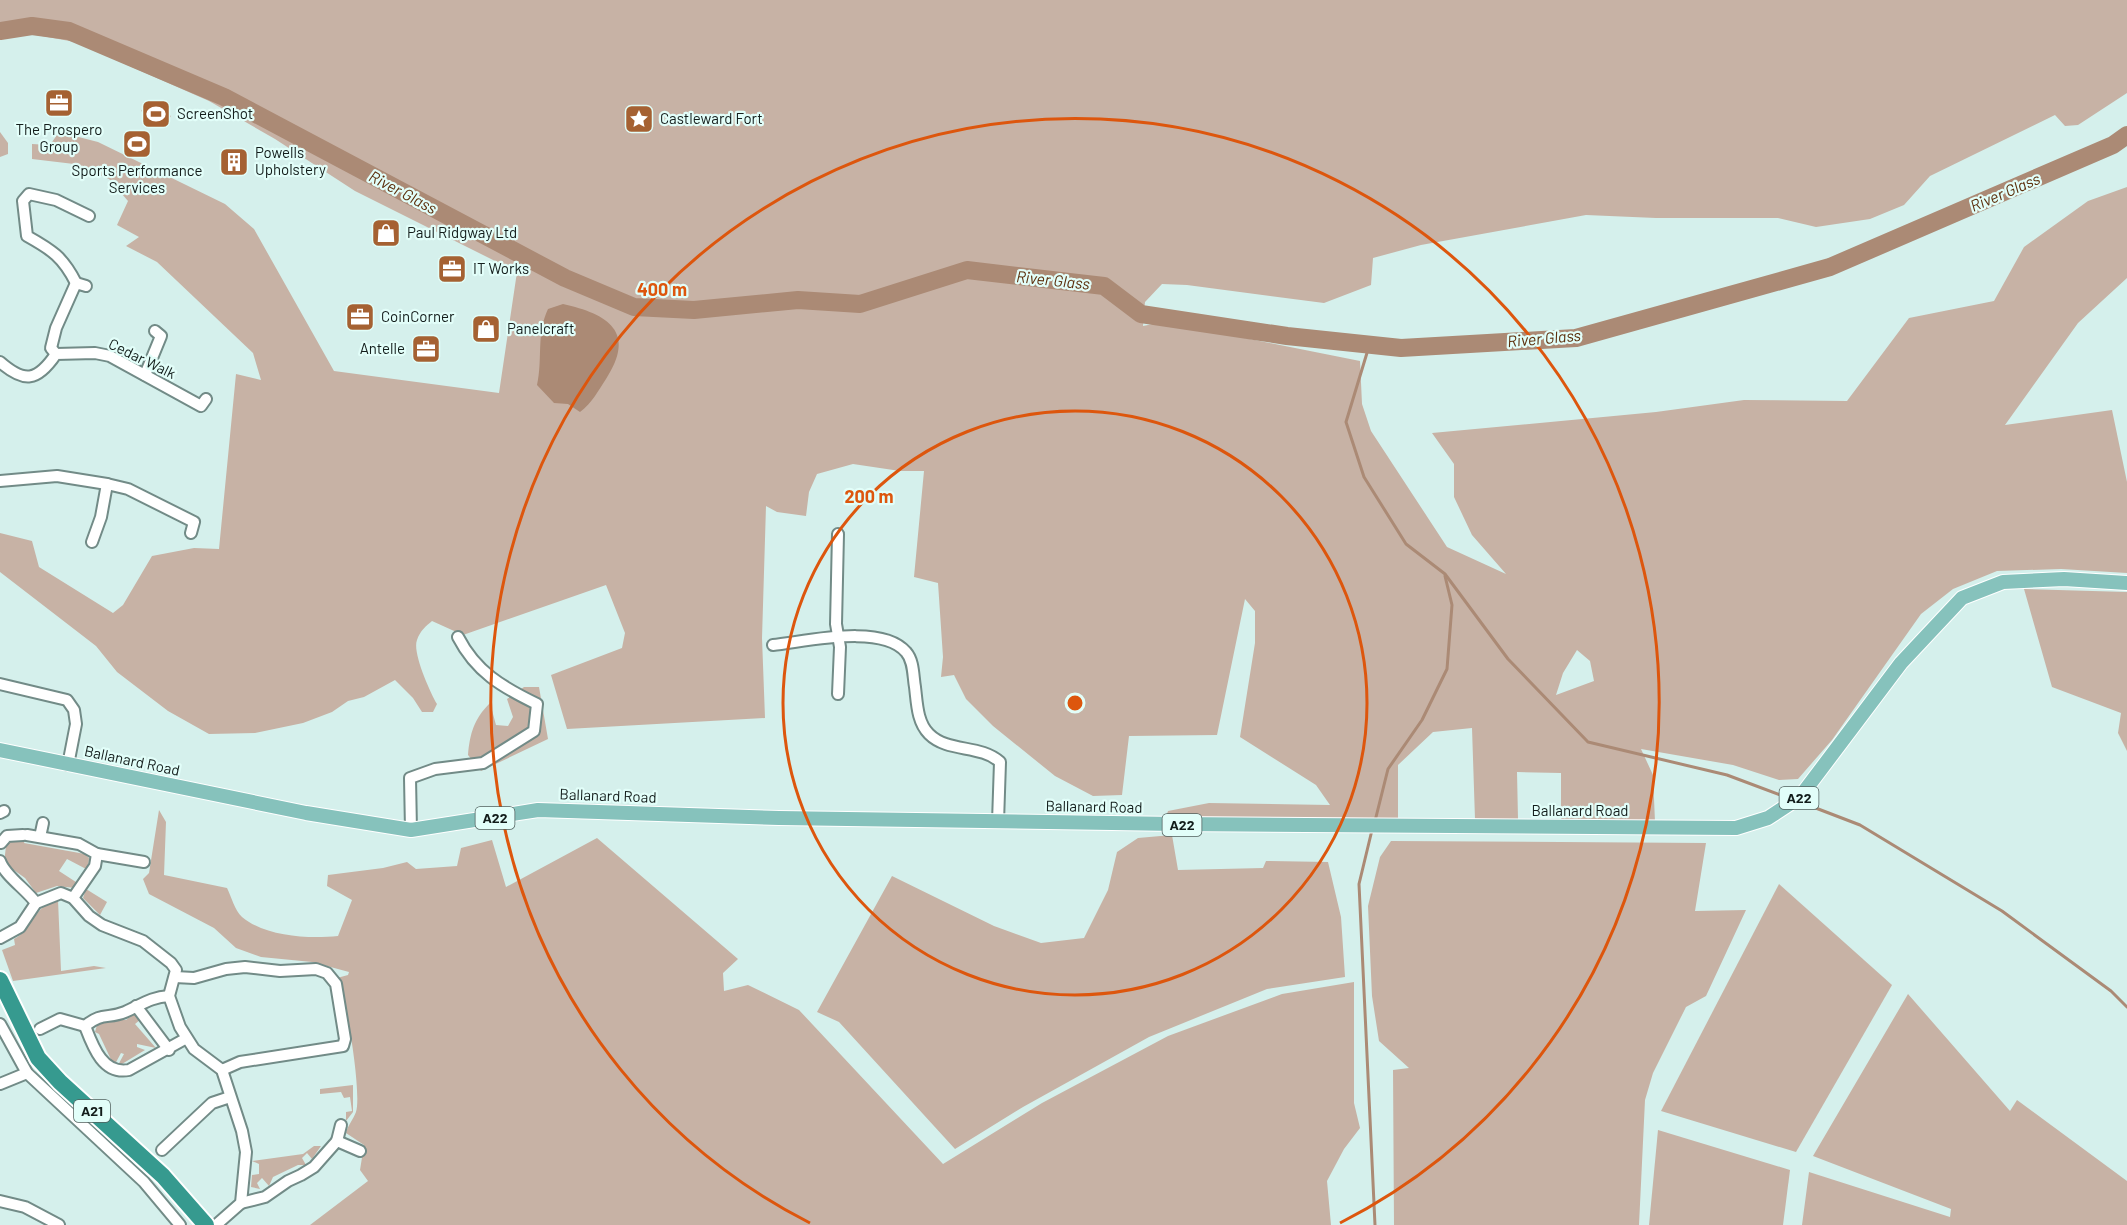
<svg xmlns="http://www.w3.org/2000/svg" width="2127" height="1225" font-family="Barlow,sans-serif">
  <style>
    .green { fill: #c7b2a5; fill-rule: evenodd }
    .water { fill: #ab8a75 }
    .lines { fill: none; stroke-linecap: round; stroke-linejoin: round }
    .stream { stroke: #ab8a75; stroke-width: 3 }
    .river { stroke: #ab8a75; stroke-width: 18 }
    .minor-casing { stroke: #728b87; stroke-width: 14 }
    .major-casing { stroke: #fff; stroke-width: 16 }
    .highway-casing { stroke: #fff; stroke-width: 20 }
    .minor { stroke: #fff; stroke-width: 10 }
    .major { stroke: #86c2bc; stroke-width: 14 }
    .highway { stroke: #369a8f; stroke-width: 16 }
    .ring { fill: none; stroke: #dd560d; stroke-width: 3 }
    .labels { text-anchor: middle; stroke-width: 4.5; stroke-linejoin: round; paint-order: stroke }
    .shield { fill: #e2fef9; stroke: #51605e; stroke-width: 1.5 }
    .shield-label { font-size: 14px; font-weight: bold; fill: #131d1b }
    .poi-label { font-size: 15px; fill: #131d1b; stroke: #e2fef9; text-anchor: start }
    .street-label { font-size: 15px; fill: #131d1b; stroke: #e2fef9 }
    .water-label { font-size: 16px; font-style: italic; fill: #5c2f0c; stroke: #e2fef9 }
    .centre { fill: #dd560d; stroke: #e2fef9; stroke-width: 3 }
    .ring-label { font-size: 18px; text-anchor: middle; font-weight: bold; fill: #dd560d; stroke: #e2fef9; stroke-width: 4.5; stroke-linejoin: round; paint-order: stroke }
  </style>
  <rect width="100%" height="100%" fill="#d5f0ec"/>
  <g class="green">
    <path d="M0,0H2127V93L2078,125L2065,126L2055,115L1930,176L1904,205L1870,219L1816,227L1778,218H1656L1586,215L1421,245L1373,258L1371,285L1324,303L1187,285L1162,284L1145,302L1143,326L1153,324L1235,336L1360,361L1362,404L1371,431L1447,547L1506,574L1472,535L1454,497V464L1432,433L1656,412L1744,400L1847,401L1909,318L1994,301L2024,247L2088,201L2127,187V278L2078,323L2005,425L2112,410L2127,482V573L2061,569L1997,571L1953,589L1921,614L1832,740L1798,779L1779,780L1733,765L1641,749L1653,775L1655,822L1561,820V773L1517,772L1518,819H1475L1472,728L1433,732L1398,765V820L1166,817L1168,811L1209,803L1330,805L1316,785L1240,737L1255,643V611L1245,599L1217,735L1129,736L1122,795L1093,796L1055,776L993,726L966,699L954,675L941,677L943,657L938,583L914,577L924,471H900L853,464L817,474L809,492L806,516L777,512L766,506L762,638L765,718L567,729L551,675L622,648L625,633L606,585L463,635L432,621C426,626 420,631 417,640C412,652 430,692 437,704L433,712H422L413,698L395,680L364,697L348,701L332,712L303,723L255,733L209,734L168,711L117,672L96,646L0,572V533L32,541L39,567L113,613L123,605L152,556L194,548L219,549L236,374L261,380L253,353L157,262L126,246L139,237L117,225L128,201L109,179L74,164L32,159V144L50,145L59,132L98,142L225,204L254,229L334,371L499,393L517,272L355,191L275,139L209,101L75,42L25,33L0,36ZM1577,650L1590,661L1594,681L1556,695L1563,673Z"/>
    <path d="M147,101L171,116L165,126L141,111Z"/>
    <path d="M0,132L8,143V154L0,157Z"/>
    <path d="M2024,589L2127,592V751L2118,733L2121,713L2052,687Z"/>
    <path d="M524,687H539L548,739L481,771L468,755C470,733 474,719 490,703L496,725L508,726L513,717L507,699Z"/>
    <path d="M159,810L166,822L164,875L227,888C231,896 235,911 242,917C266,937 309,939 338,936L352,900L327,886L328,875L383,868L407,862L416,869L457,866L461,848L492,840L506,887L597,838L738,959L723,973L724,991L748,985L799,1010L943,1164L1042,1103L1168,1036L1282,994L1354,982V1103L1360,1128L1344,1149L1327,1181L1331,1225H310L368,1181L360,1170L364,1145L346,1133C348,1125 353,1120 356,1112C362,1093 346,995 337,978L348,975L349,972L312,962L261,957L236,948L214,928L149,894L143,879L149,873Z"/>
    <path d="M1172,835L1178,870L1263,868L1266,861L1328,862L1341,917L1345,977L1267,989L1149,1037L1023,1107L955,1149L839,1022L817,1012L892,876L994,926L1041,943L1084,938L1108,890L1117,852L1138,838Z"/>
    <path d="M13,839H25L24,843L85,854L89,858L88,870L67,859L59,871L79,884L75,888L57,886L36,893L25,878L4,863L6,846Z"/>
    <path d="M1391,841L1706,843L1695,911L1746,910L1706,996L1686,1007L1653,1073L1645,1100L1639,1225H1394L1393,1070L1409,1068L1379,1041L1372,996L1368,906L1380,857Z"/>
    <path d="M1779,884L1892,985L1796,1152L1661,1111Z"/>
    <path d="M86,889L107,902L100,915L83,898Z"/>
    <path d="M58,900L61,971L94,966L106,968L13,981L2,950L15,945L14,939C33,930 35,903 58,900Z"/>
    <path d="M1908,994L2010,1111L2017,1100L2127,1181V1225H1802L1809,1172L1950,1217L1951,1209L1813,1156Z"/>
    <path d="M135,1013L141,1019L135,1024L156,1048L137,1044V1047L145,1050L117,1067L124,1054L121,1053L114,1066L99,1034L95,1032L97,1025L103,1020H126Z"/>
    <path d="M353,1085V1112L346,1121V1112L352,1111L350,1097L344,1098L341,1092L320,1094V1089Z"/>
    <path d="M1658,1130L1790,1170L1783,1225H1649Z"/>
    <path d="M314,1146H321L312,1159L307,1153L302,1158L306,1165H298L273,1177L269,1186L262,1178L257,1183L260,1189L251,1187L252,1175L259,1174V1164L252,1161L303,1154Z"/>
  </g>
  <path class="water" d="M563,304C608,314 637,332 606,379C598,391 592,403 580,412L568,404L554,403L537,385C543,359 536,334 548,309Z"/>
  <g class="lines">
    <g class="stream">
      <path d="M1370,343L1346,422L1364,477L1406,544L1445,574L1508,659L1588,742L1727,775L1791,799"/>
      <path d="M1800,802L1860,825L2002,911L2111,991L2127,1007"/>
      <path d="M1375,821L1388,769L1422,720L1447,669L1452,605L1445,576"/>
      <path d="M1372,830L1359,884L1375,1225"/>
    </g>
    <path class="river" d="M0,31L32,26L69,31L224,97L565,278L634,307L694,310L798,300L860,304L967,270L1104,286L1141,314L1287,336L1401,348L1576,338L1830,267L2113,145L2127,135"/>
    <g class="minor-casing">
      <g id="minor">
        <path d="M76,283C63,257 52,250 27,236L23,201L29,194L56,200L89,216"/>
        <path d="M56,354L51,348L56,328L76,283L86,286"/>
        <path d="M0,362C24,383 37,382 56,354L95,353L110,356L201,406L206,399"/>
        <path d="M145,375L161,336L155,331"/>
        <path d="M0,481L57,476L107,484L128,489L194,522L191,533"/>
        <path d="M838,534L836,624L840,647L838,694"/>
        <path d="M92,542L101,517L107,484"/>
        <path d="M773,645C804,642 882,623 906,652C914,661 913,676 915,687C917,703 917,722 929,734C948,753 980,744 1000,762L998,822"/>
        <path d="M0,684L67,700L74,710L76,724L68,765"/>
        <path d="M0,813L4,811"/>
        <path d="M411,830L410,778L435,769L483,763L534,731L537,704C502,687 476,672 458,637"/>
        <path d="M27,835L79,844L97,854L95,866L73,898"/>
        <path d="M40,837L43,823"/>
        <path d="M1,843L7,836L23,835"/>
        <path d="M97,854L144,862"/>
        <path d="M0,861C5,876 26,889 36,903"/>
        <path d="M0,938L20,927L36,903L61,893L73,898L89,916L102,925L143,941L171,963L176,970L169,996L180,1027L194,1049L222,1070L242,1131L246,1152L241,1203L216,1225"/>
        <path d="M175,977L194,978L226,969L245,967L280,971L316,969L327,973L336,984L345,1039L343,1046L240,1062L222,1070"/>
        <path d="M169,996C151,997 141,1005 125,1012C108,1019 102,1012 85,1026C93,1047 103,1075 129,1070L185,1039"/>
        <path d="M136,1006L169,1050"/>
        <path d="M0,1024L27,1073L144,1182L180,1225"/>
        <path d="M40,1029L60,1019L85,1026"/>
        <path d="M0,1084L27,1073"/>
        <path d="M337,1141L341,1125"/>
        <path d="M162,1150L212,1103L230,1097"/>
        <path d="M0,1201L25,1207L59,1225"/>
        <path d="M241,1203L265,1197L288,1181L301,1175L314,1167L337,1141L360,1151"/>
      </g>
    </g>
    <g class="major-casing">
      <path id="major" d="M0,750L306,813L411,830L538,810L779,818L1176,824L1736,828L1768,818L1800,797L1901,663L1962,598L2003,582L2064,579L2127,583"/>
    </g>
    <g class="highway-casing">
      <path id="highway" d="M0,980L38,1058L60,1082L163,1176L206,1225"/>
    </g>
    <use href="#minor" class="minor"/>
    <use href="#major" class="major"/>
    <use href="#highway" class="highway"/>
  </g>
  <g class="ring">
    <circle cx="1075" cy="703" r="292"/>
    <path d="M810 1223A584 584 0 1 1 1340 1223"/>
  </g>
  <defs>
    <g id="office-square" transform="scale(1.5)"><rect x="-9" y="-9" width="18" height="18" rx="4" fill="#a56132" stroke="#e2fef9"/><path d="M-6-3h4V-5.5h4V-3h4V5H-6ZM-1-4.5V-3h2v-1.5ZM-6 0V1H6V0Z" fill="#fff"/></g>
    <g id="stadium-square" transform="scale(1.5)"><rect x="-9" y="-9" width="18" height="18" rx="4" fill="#a56132" stroke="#e2fef9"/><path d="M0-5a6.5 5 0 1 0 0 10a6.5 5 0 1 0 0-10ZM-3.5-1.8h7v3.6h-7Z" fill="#fff"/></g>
    <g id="sight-square" transform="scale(1.5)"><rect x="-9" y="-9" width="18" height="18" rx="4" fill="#a56132" stroke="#e2fef9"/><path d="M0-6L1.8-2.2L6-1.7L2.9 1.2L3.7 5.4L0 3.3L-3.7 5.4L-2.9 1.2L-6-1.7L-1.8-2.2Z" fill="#fff"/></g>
    <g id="building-square" transform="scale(1.5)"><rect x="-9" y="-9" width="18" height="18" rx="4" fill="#a56132" stroke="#e2fef9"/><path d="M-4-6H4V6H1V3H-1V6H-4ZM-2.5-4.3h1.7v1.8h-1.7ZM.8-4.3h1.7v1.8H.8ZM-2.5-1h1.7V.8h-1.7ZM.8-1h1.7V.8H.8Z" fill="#fff"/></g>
    <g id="shop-square" transform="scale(1.5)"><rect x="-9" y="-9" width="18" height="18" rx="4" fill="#a56132" stroke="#e2fef9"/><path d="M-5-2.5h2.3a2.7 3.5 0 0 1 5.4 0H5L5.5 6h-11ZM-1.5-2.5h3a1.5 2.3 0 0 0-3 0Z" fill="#fff"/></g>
  </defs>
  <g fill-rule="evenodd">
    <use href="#office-square" x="59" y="103"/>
    <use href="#stadium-square" x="156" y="114"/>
    <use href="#sight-square" x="639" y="119"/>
    <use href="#stadium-square" x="137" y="144"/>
    <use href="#building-square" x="234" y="162"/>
    <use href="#shop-square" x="386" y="233"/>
    <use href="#office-square" x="452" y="269"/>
    <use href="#office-square" x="360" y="317"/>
    <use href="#shop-square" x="486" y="329"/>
    <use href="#office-square" x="426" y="349"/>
  </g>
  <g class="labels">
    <g class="shield">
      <rect x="1779.5" y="787" width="39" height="22" rx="4.5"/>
      <rect x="475.5" y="807" width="39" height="22" rx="4.5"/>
      <rect x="1162.5" y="814" width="39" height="22" rx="4.5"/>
      <rect x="74" y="1100" width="36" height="22" rx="4.5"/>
    </g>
    <g class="shield-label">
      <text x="1799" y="803">A22</text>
      <text x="495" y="823">A22</text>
      <text x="1182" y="830">A22</text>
      <text x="92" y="1116">A21</text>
    </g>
    <g class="poi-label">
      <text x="177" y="119">ScreenShot</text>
      <text x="660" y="124">Castleward Fort</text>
      <text x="59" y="135" text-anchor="middle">The Prospero<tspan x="59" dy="17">Group</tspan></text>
      <text x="255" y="158">Powells<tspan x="255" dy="17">Upholstery</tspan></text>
      <text x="137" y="176" text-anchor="middle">Sports Performance<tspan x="137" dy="17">Services</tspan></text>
      <text x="407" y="238">Paul Ridgway Ltd</text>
      <text x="473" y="274">IT Works</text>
      <text x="381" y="322">CoinCorner</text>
      <text x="507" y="334">Panelcraft</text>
      <text x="405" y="354" text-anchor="end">Antelle</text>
    </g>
    <g class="street-label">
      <text transform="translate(142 359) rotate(26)" y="5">Cedar Walk</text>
      <text transform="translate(132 761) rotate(12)" y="5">Ballanard Road</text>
      <text transform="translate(608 796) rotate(2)" y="5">Ballanard Road</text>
      <text transform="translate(1094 807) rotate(1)" y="5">Ballanard Road</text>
      <text x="1580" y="816">Ballanard Road</text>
    </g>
    <g class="water-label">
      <text transform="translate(403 192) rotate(28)" y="6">River Glass</text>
      <text transform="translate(2005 192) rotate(-23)" y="6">River Glass</text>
      <text transform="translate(1053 280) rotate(6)" y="6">River Glass</text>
      <text transform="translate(1544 338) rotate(-5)" y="6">River Glass</text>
    </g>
  </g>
  <circle cx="1075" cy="703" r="9" class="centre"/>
  <g class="ring-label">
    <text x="662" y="296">400 m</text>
    <text x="869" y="503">200 m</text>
  </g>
</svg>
